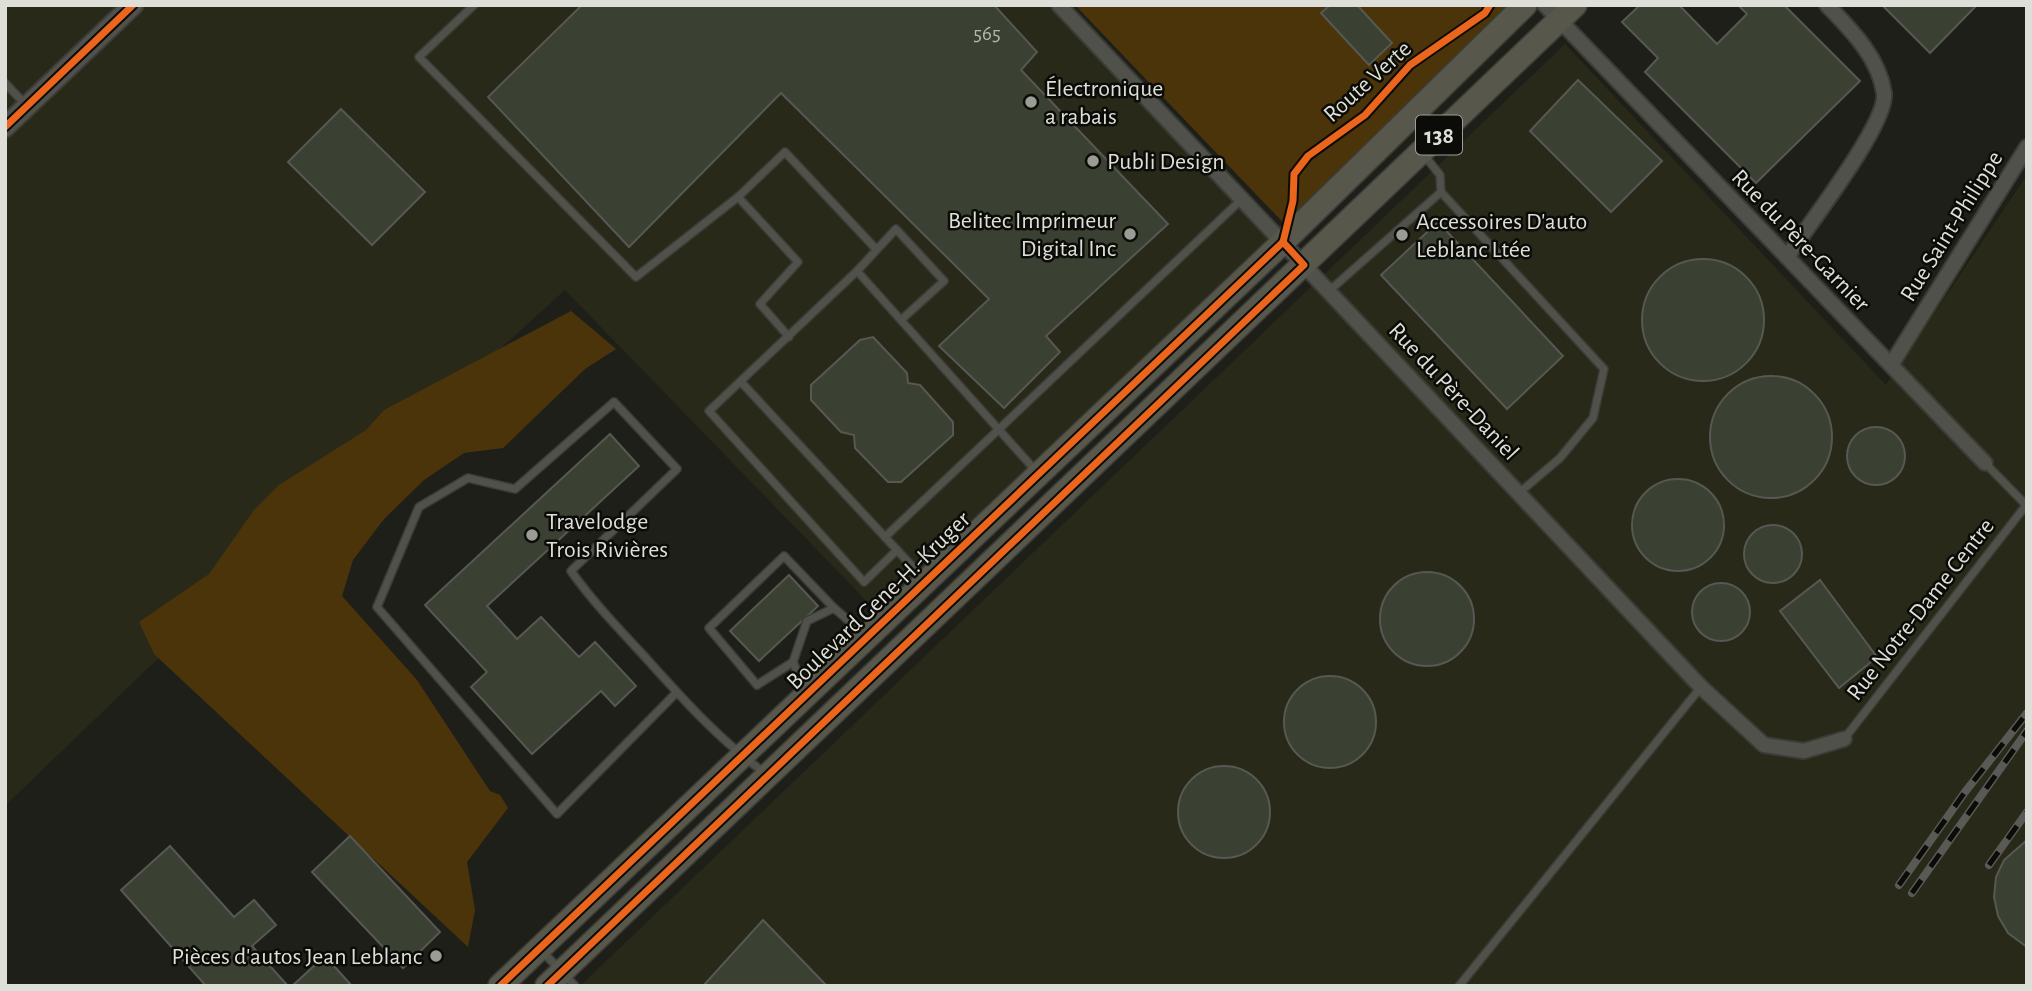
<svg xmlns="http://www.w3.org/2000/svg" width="2032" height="991" font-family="'Alegreya Sans',sans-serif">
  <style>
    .built { fill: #282919 }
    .green { fill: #4b340a }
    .building { fill: #3a4032; stroke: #575853; stroke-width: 2 }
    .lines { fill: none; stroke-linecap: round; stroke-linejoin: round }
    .lane-casing { stroke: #3c3c37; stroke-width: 10 }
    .street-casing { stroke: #3c3c37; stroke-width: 18 }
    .secondary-casing { stroke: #3c3c37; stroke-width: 23 }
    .primary-casing { stroke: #3c3c37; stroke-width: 26 }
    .lane { stroke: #51514c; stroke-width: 7 }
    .street { stroke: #51514c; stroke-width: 14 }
    .secondary { stroke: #51514c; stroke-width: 19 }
    .primary { stroke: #58574c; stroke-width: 23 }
    .rail-casing { stroke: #595a56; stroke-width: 8 }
    .rail { stroke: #0b0b07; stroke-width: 5; stroke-dasharray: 16; stroke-linecap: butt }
    .cycleway-casing { stroke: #0b0b07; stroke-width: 11 }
    .cycleway { stroke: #eb651d; stroke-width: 7 }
    .poi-dot { fill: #9b9c96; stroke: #0b0b07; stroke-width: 2.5 }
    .labels { text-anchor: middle; stroke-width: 5; stroke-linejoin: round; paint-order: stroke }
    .number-label { font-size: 21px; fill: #b5b7ae }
    .shield { fill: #0b0b07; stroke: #9f9f99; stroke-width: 2 }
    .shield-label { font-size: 23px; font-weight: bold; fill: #dedfd8 }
    .street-label { font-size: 24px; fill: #dedfd8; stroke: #0b0b07 }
    .poi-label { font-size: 24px; fill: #dedfd8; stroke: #0b0b07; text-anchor: start }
  </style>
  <rect width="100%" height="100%" fill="#1f1f1a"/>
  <g class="built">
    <path d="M5,5H1048L1282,243L882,617L565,290L148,668L5,806Z"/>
    <path d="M1565,44L1886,385L2027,175V986H580Z"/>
  </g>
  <g class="green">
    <path d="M1075,5H1538L1295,235Z"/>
    <path d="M571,311L616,349L585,369L503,448L464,453L424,480L384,519L353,560L342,596L417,680L490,791L500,795L508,808L467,862L475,910L468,947L154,654L139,622L209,574L254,510L279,485L366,430L384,410Z"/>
  </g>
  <g class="building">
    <path d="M582,5H994L1037,52L1021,70L1168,224L1046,336L1060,352L1004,408L939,346L989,299L781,93L629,247L488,97Z"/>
    <path d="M1330,5H1357L1392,43L1369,65L1321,13Z"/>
    <path d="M1640,5H1679L1717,44L1747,14L1738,5H1784L1860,81L1756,183L1645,72L1658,58L1622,22Z"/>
    <path d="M1882,5H1975L1976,6L1930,53Z"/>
    <path d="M1578,80L1662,161L1611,212L1530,131Z"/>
    <path d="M341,109L425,192L372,245L288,162Z"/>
    <path d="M1438,222L1563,356L1507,409L1381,275Z"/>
    <circle cx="1703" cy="320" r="61"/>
    <path d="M873,337L907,373L908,383L920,385L953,422V435L901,482H888L855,448L854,435L841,432L811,400V385L860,340Z"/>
    <circle cx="1771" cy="437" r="61"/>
    <circle cx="1876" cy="456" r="29"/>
    <path d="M610,434L639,466L487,606L517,639L541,617L579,657L595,642L636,686L615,706L601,691L532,754L471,687L487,672L425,605Z"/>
    <circle cx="1678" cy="525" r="46"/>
    <circle cx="1773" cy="554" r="29"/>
    <circle cx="1427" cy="619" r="47"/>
    <path d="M789,575L818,606L759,661L730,631Z"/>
    <path d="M1820,580L1877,657L1839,688L1780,611Z"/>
    <circle cx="1721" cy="612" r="29"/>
    <circle cx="1330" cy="722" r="46"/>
    <circle cx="1224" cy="812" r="46"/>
    <path d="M350,836L440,932L403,968L312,872Z"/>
    <path d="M2027,840V947L2008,933L1998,916L1994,897L1996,877L2004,860Z"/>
    <path d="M170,846L234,917L254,900L276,925L252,946L288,986H206L121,890Z"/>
    <path d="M763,920L827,986H703Z"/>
    <path d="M325,956L352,986H292Z"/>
  </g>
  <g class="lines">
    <g class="lane-casing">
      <g id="lane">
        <path d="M474,5L419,57L636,277L738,197L785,152L876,249"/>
        <path d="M5,83L26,105"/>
        <path d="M1441,192L1604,369L1593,418L1560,458L1519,493"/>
        <path d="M738,197L798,262L760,304L789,337"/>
        <path d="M857,271L896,229L944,281L901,320"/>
        <path d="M1329,291L1441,192L1440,175L1424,155"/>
        <path d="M742,383L897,550"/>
        <path d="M1985,463L2026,505"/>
        <path d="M885,537L1242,199"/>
        <path d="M923,578L897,550L864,582L709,411L857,271L1036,471"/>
        <path d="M793,662L757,685L709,628L784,556L834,608"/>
        <path d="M805,690L793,662L807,621L834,608L865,635"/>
        <path d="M677,692L557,814L377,607L419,507L468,478L515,489L614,402L677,469L571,571C593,602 619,629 645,657C682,698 720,741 765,773"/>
        <path d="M1844,739L2027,504"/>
        <path d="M542,951L575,986"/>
        <path d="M1459,986L1701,687"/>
      </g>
    </g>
    <g class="street-casing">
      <g id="street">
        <path d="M1059,5L1701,687L1764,745L1804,751L1844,739"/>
        <path d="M1545,5L1985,463"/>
        <path d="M1787,257C1806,228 1889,122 1884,93C1879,57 1850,29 1827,5"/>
        <path d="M1891,365L2027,147"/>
      </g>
    </g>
    <g class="secondary-casing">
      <path id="secondary" d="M5,127L133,5"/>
    </g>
    <g class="primary-casing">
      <g id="primary">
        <path d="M500,986L1283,242L1525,5"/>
        <path d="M547,986L1575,5"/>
      </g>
    </g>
    <use href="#lane" class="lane"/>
    <use href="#street" class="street"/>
    <use href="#secondary" class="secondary"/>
    <use href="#primary" class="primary"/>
    <g class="rail-casing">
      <g id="rail">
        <path d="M1989,865L2027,812"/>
        <path d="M1899,885L1965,792L2027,713"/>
        <path d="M1912,893L2027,731"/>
      </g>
    </g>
    <use href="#rail" class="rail"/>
    <g class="cycleway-casing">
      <g id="cycleway">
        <path d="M5,127L133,5"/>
        <path d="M1283,242L1293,201L1294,174L1308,156L1365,115L1410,65L1485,13L1490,5"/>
        <path d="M500,986L1283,242"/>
        <path d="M547,986L1304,265L1283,242"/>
      </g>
    </g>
    <use href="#cycleway" class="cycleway"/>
  </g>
  <g class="poi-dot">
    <circle cx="1031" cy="102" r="7"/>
    <circle cx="1093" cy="161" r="7"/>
    <circle cx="1130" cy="234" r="7"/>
    <circle cx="1402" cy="235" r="7"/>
    <circle cx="532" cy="535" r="7"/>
    <circle cx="436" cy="956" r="7"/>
  </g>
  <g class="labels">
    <g class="number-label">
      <text x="987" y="40">565</text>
    </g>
    <rect class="shield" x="1416" y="115.5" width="46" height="39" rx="5"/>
    <g class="shield-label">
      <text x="1439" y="143">138</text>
    </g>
    <g class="street-label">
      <text transform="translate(1367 81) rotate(-42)" y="8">Route Verte</text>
      <text transform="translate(1951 226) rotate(-58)" y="8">Rue Saint-Philippe</text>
      <text transform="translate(1801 240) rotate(46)" y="8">Rue du Père-Garnier</text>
      <text transform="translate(1454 391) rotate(47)" y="8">Rue du Père-Daniel</text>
      <text transform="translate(878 600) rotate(-44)" y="8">Boulevard Gene-H.-Kruger</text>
      <text transform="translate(1920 609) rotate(-52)" y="8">Rue Notre-Dame Centre</text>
    </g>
    <g class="poi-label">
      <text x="1045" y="96">Électronique<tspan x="1045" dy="28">a rabais</tspan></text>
      <text x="1107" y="169">Publi Design</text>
      <text x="1116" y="228" text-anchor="end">Belitec Imprimeur<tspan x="1116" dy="28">Digital Inc</tspan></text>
      <text x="1416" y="229">Accessoires D'auto<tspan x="1416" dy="28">Leblanc Ltée</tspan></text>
      <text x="546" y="529">Travelodge<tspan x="546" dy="28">Trois Rivières</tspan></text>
      <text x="422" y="964" text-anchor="end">Pièces d'autos Jean Leblanc</text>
    </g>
  </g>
  <rect width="2032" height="991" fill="none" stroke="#dedfd8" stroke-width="14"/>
</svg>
